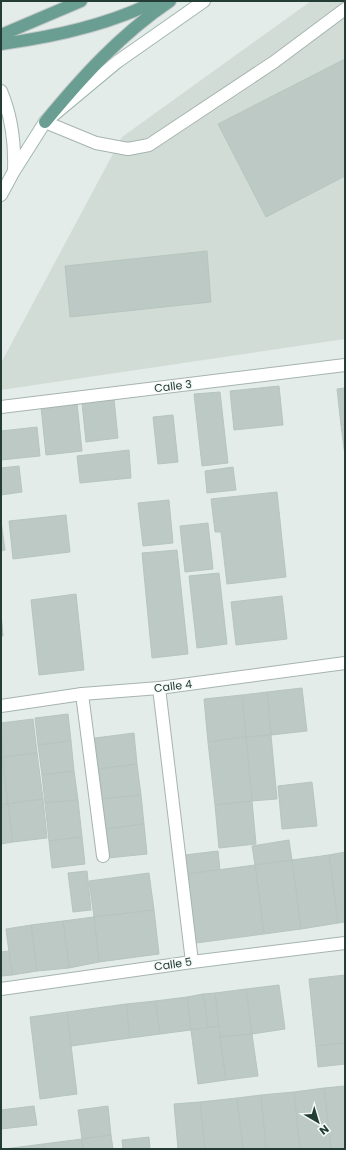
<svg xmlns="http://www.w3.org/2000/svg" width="346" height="1150" font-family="Poppins,sans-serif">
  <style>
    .built { fill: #d2dcd7 }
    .building { fill: #bcc9c4; stroke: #b6c5bf }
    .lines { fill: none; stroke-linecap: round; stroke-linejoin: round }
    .service-casing { stroke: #a6b4af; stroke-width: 14 }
    .minor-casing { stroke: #a6b4af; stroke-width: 14 }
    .secondary-casing { stroke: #a2b7b0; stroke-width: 14 }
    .primary-casing { stroke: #c2c8c7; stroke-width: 14 }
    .service { stroke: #fff; stroke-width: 12 }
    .minor { stroke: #fff; stroke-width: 12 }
    .secondary { stroke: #fff; stroke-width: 12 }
    .primary { stroke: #6b9e92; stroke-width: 12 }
    .labels { text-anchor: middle; stroke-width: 3; stroke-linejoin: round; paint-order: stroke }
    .street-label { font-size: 11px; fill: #243c36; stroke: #f4f9f6 }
  </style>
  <rect width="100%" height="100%" fill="#e3ece8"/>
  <path class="built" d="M311,1H345V339L1,390V363L122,137Z"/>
  <g class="building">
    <path d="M345,59V176L266,217L218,124Z"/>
    <path d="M207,251L211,302L70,317L65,266Z"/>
    <path d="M279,386L283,425L234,430L230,391Z"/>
    <path d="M345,388V424L341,425L337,389Z"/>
    <path d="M220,392L228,463L202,466L194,394Z"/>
    <path d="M114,399L118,438L86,442L82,403Z"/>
    <path d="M77,403L82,451L46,455L41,407Z"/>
    <path d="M173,415L178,462L158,464L153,417Z"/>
    <path d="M345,424V456L341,425Z"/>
    <path d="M37,427L40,456L1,460V431Z"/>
    <path d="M129,450L131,478L80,483L77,456Z"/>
    <path d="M19,466L22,492L1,495V468Z"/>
    <path d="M233,467L236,490L207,493L205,471Z"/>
    <path d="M277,492L286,577L227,584L221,532H215L211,499Z"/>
    <path d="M169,500L173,543L143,546L138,503Z"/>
    <path d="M66,515L70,552L13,559L9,521Z"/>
    <path d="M1,521L5,550L1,551Z"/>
    <path d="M208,523L213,569L185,572L180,526Z"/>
    <path d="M177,550L188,654L152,658L142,553Z"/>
    <path d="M219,573L227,644L197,648L189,576Z"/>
    <path d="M76,594L84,670L39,675L31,600Z"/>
    <path d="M282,596L287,639L236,645L231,602Z"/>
    <path d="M1,613L3,636H1Z"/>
    <path d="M302,688L307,731L271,735L267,692Z"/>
    <path d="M267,692L271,735L246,737L242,695Z"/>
    <path d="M242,695L246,737L208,742L204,699Z"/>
    <path d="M68,714L71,741L38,745L35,718Z"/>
    <path d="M33,719L37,753L3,757L1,723Z"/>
    <path d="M134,733L137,764L99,769L95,738Z"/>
    <path d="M271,735L277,799L252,801L246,737Z"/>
    <path d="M246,737L252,801L215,805L208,742Z"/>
    <path d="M71,741L74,771L42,775L38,745Z"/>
    <path d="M1,745L8,804L1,805Z"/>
    <path d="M37,753L43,799L8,804L3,757Z"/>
    <path d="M137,764L141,795L102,799L99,769Z"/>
    <path d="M74,771L78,800L45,803L42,775Z"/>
    <path d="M312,782L317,826L282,829L278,786Z"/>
    <path d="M141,795L144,824L105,829L102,799Z"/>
    <path d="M43,799L47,838L13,842L8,804Z"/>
    <path d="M78,800L82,837L49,841L45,803Z"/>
    <path d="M252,801L256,844L219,848L215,805Z"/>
    <path d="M8,804L13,842L1,844V805Z"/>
    <path d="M144,824L147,854L108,858L105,829Z"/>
    <path d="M82,837L85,864L52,868L49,841Z"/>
    <path d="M289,840L292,860L255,865L252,846Z"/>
    <path d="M218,851L220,870L187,874L185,855Z"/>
    <path d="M345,852V922L338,923L329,855Z"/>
    <path d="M329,855L338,923L301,929L292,860Z"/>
    <path d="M292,860L301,929L264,934L255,865Z"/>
    <path d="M255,865L264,934L196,943L187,874Z"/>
    <path d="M87,871L91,910L73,912L68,873Z"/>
    <path d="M149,873L154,910L94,917L89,881Z"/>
    <path d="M154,910L159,954L99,962L94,917Z"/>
    <path d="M94,917L99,962L69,968L63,921Z"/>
    <path d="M63,921L69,968L37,971L31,925Z"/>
    <path d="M31,925L37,971L12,975L6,929Z"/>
    <path d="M9,951L12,975L1,976V952Z"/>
    <path d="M345,975V1043L316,1046L309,979Z"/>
    <path d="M279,985L285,1029L252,1034L246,989Z"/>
    <path d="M246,989L252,1034L220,1037L215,993Z"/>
    <path d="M215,993L219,1026L208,1028L203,994Z"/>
    <path d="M203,994L208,1028L191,1030L187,997Z"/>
    <path d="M187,997L191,1030L160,1034L155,1001Z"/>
    <path d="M155,1001L160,1034L130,1038L126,1004Z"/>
    <path d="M126,1004L130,1038L71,1046L67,1012Z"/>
    <path d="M67,1012L77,1094L40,1099L30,1017Z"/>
    <path d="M219,1026L226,1080L198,1084L191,1030Z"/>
    <path d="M252,1034L258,1076L226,1080L220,1037Z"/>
    <path d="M345,1043V1064L318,1067L316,1046Z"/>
    <path d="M345,1086V1149H331L324,1088Z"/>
    <path d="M324,1088L331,1149H300L294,1092Z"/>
    <path d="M294,1092L300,1149H266L261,1095Z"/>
    <path d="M261,1095L266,1149H243L237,1098Z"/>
    <path d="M237,1098L243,1149H205L200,1102Z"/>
    <path d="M200,1102L205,1149H178L174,1104Z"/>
    <path d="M34,1106L37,1125L1,1129V1110Z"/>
    <path d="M108,1106L111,1135L82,1139L78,1110Z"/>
    <path d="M111,1135L113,1149H83L82,1139Z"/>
    <path d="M149,1137L150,1149H123L122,1140Z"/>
    <path d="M82,1139L83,1149H44L43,1144Z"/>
    <path d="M43,1144L44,1149H4Z"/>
  </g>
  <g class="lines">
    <g class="service-casing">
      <path id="service" d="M45,122L96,143L128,149L149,145L274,62L345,9"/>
    </g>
    <g class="minor-casing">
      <g id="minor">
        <path d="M1,407L345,365"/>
        <path d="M159,688L192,962"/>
        <path d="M82,694L103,856"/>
        <path d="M1,706L82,694L159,688L345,663"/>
        <path d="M1,989L192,962L345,943"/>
      </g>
    </g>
    <g class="secondary-casing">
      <g id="secondary">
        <path d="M1,91C12,117 15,142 14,170"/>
        <path d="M1,195L14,171L45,122L117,62L204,1"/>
      </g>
    </g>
    <g class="primary-casing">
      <g id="primary">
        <path d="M1,35L81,1"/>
        <path d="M1,44C53,37 109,25 156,1"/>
        <path d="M45,122C82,77 121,34 170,1"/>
      </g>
    </g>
    <use href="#service" class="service"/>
    <use href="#minor" class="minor"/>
    <use href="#secondary" class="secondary"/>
    <use href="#primary" class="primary"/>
  </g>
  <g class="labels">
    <g class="street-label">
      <text transform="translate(173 386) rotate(-7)" y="4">Calle 3</text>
      <text transform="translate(173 686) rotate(-7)" y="4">Calle 4</text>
      <text transform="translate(173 964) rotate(-8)" y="4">Calle 5</text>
    </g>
  </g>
  <rect width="346" height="1150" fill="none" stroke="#243c36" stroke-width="4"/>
  <g transform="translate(318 1122) rotate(142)" stroke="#f4f9f6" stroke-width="3" paint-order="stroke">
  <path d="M0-3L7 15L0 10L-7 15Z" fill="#243c36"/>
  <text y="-6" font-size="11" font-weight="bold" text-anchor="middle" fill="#243c36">N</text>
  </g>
</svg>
